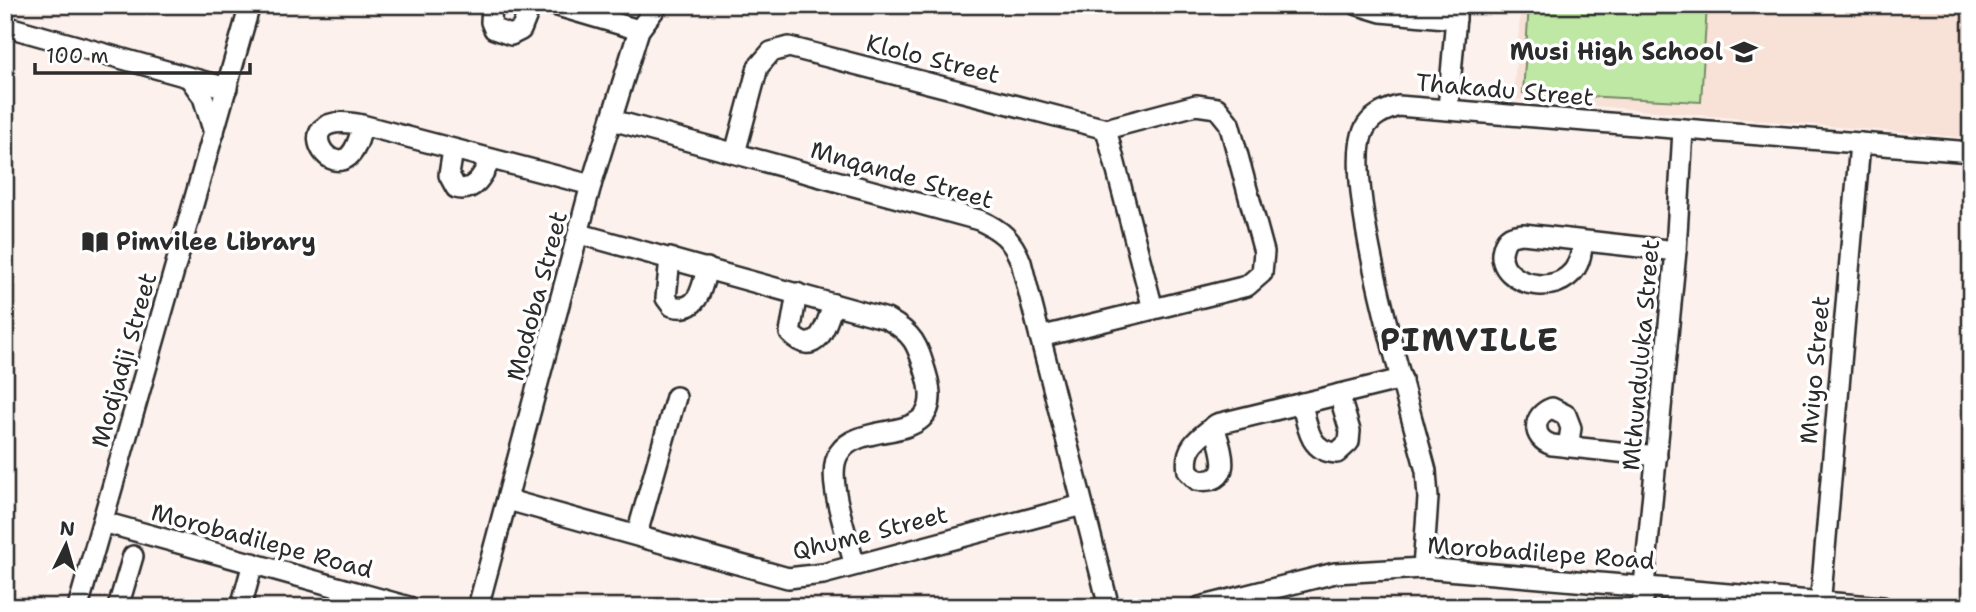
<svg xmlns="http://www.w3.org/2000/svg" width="1976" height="612" font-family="'Shantell Sans',sans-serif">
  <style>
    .built { fill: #f8e1d6 }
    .pitch { fill: #bee8a4; stroke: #748a68; stroke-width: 2 }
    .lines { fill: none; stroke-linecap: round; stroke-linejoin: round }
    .minor-casing { stroke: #2b2b2b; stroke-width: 24 }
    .minor { stroke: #fff; stroke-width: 19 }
    .labels { text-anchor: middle; stroke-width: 7; stroke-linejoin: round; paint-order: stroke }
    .poi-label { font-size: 24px; font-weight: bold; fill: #2b2b2b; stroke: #fff; text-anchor: end }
    .street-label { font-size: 24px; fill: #2b2b2b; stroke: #fff }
    .district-label { font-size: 32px; font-weight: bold; letter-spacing: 2px; fill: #2b2b2b; stroke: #fff }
  </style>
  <rect width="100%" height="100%" fill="#fcf1ec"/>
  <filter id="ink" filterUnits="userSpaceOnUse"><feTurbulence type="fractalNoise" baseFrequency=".0143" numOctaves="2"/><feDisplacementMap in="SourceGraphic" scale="14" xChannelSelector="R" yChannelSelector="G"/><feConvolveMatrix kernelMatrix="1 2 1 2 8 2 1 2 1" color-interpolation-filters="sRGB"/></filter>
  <g filter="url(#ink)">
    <path class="built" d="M1521,5H1971V138L1513,99Z"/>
    <path class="pitch" d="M1529,5H1707L1701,102L1523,93Z"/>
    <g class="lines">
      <g class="minor-casing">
        <g id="minor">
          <path d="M492,5L491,22L494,29L511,35L521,30L531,5"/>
          <path d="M554,5L639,30"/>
          <path d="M1358,5L1381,12L1456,19"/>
          <path d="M5,26L227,88"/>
          <path d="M190,79L203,97L214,133"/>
          <path d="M1448,109L1457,5"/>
          <path d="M612,120L979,220C1001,230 1012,239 1021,262L1109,607"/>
          <path d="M362,125C347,214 272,105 362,125L591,185"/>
          <path d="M1106,129L1153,309"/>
          <path d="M453,150L449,175L456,188C474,193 483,175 490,161"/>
          <path d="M735,153L758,67L771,52L789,47L1106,129L1196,105L1217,108L1229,123L1264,252L1262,273L1247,286L1040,337"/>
          <path d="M580,234L887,319C914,334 917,344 926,373C950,451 863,416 839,453C824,476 848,537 854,563"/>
          <path d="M1582,242C1582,308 1491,288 1503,248C1506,236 1512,235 1523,234L1676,251"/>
          <path d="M670,258L666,298L672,306C698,313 702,289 707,268"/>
          <path d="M797,293L790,333C816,361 827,325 833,304"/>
          <path d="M1302,403C1307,426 1309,452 1337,453L1349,442L1350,431L1339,394"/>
          <path d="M1214,426C1221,449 1236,485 1197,480L1188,471C1184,448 1197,439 1214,426L1217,424L1402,379"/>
          <path d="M1568,447L1571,428L1566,415L1552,408C1532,415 1531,438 1552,445L1657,456"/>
          <path d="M508,500L788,578L823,574L1082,505"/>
          <path d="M103,522L409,607"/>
          <path d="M637,534L676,397"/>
          <path d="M1423,568L1428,498L1426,471C1410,408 1340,181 1364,130C1371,116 1383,111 1398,106L1971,152"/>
          <path d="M78,607L250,5"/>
          <path d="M118,607L133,556"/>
          <path d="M241,607L253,563"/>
          <path d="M478,607L591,185L639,30L658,5"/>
          <path d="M1200,607L1335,573L1423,568L1883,607"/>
          <path d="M1642,607L1676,251L1683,130"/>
          <path d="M1820,607L1860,143"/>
        </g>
      </g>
      <use href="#minor" class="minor"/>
    </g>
  </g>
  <defs>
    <g id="school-bare" transform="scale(2.1)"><path d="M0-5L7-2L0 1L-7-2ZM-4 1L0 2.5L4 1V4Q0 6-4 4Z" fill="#2b2b2b" stroke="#fff" stroke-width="2.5" paint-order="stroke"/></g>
    <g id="library-bare" transform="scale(2.1)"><path d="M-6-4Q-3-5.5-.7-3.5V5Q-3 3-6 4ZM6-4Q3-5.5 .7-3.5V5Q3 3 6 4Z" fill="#2b2b2b" stroke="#fff" stroke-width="2.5" paint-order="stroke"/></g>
  </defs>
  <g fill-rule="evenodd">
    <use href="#school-bare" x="1744" y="52"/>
    <use href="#library-bare" x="95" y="242"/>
  </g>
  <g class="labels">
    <g class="poi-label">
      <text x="1723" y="60">Musi High School</text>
      <text x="116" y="250" text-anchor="start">Pimvilee Library</text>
    </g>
    <g class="street-label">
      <text transform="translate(933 59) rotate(14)" y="8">Klolo Street</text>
      <text transform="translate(1505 90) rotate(5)" y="8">Thakadu Street</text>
      <text transform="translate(902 175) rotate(16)" y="8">Mnqande Street</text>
      <text transform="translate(537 296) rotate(-75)" y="8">Modoba Street</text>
      <text transform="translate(1641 355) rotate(-85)" y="8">Mthunduluka Street</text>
      <text transform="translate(124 360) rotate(-74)" y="8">Modjadji Street</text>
      <text transform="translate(1815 370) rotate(-85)" y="8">Mviyo Street</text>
      <text transform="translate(870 533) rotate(-14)" y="8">Qhume Street</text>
      <text transform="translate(262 541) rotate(15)" y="8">Morobadilepe Road</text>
      <text transform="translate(1541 553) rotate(4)" y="8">Morobadilepe Road</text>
    </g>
    <g class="district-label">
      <text x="1470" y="351">PIMVILLE</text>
    </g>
  </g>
  <rect width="1976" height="612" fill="none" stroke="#fff" stroke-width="28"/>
  <rect x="14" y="14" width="1948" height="584" fill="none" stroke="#2b2b2b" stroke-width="2.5" filter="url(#ink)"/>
  <g transform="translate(66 545) rotate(5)" stroke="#ffffff" stroke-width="5" paint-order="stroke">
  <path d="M0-5L12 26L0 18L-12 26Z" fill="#2b2b2b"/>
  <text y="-10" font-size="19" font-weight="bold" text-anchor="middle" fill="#2b2b2b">N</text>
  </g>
  <path d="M35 63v10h215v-10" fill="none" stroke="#2b2b2b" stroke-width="3.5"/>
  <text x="46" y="63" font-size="21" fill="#2b2b2b" stroke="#ffffff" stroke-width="5" paint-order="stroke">100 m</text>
</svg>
